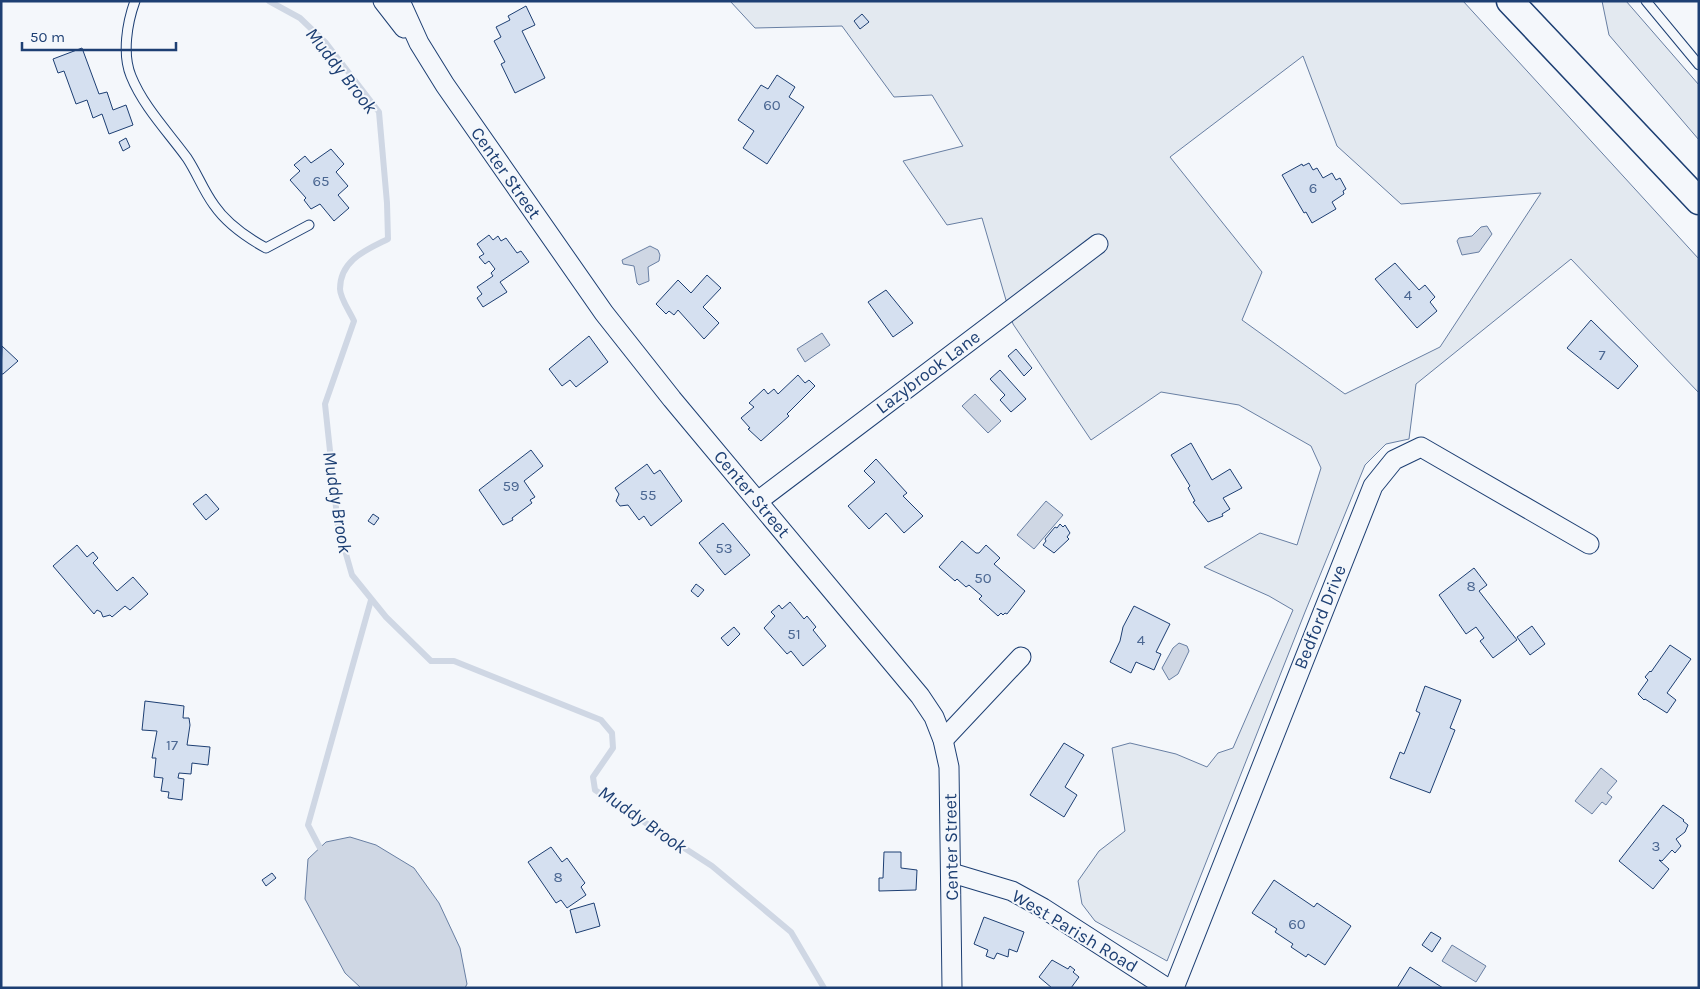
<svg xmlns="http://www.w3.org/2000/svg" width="1700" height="989" font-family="Karla,sans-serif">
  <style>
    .green { fill: #e3e9f0; stroke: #687fa3; fill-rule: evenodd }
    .water { fill: #cfd7e4; stroke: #687fa3 }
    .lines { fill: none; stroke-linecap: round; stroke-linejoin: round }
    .stream { stroke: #cfd7e4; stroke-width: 6 }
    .building { fill: #d5e0f0; stroke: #1d3f73 }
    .service-casing { stroke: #1d3f73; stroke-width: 11 }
    .minor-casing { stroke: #1d3f73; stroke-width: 21 }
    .secondary-casing { stroke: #1d3f73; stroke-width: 29 }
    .service { stroke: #f4f7fb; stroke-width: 9 }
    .minor { stroke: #f4f7fb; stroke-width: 19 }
    .secondary { stroke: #f4f7fb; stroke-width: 26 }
    .labels { text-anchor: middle; stroke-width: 4; stroke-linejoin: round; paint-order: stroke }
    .number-label { font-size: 15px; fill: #4b6792 }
    .street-label { font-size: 18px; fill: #1d3f73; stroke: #f4f7fb }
    .water-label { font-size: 19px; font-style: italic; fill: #1d3f73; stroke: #f4f7fb }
  </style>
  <rect width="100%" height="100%" fill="#f4f7fb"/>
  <g class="green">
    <path d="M730,1H1463L1699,259V393L1571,259L1416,384L1409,439L1386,444L1365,465L1305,612L1167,961L1095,921L1082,904L1078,881L1099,851L1125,831L1112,748L1130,743L1176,754L1207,767L1218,753L1233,748L1293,610L1269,596L1204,567L1260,533L1297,545L1321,468L1311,446L1239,405L1161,392L1091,440L1013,324L982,218L947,225L903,161L963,146L932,95L894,97L842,26L755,28ZM1303,56L1337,146L1401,204L1541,193L1440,347L1345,394L1242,320L1262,272L1170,157Z"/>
    <path d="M1602,1H1626L1699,85V140L1609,35Z"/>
  </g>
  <g class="water">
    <path d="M1487,226L1492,234L1479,252L1462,255L1457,241L1459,238L1472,236L1481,227Z"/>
    <path d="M650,246L658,250L660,255L659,261L648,267L649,281L639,285L637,283L634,266L623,264L622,260Z"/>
    <path d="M822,333L830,345L805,362L797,349Z"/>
    <path d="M975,394L1001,421L988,433L962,406Z"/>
    <path d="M1046,501L1063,515L1034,549L1017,535Z"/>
    <path d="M1179,643L1187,646L1189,651L1178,674L1169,680L1162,668L1173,648Z"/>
    <path d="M1601,768L1617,781L1607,793L1612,797L1606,805L1602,802L1592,814L1575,801Z"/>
    <path d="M350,837L376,845L414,868L439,903L460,948L467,984L465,988H361L345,973L305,899L308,859L326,842Z"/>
    <path d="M1452,945L1486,966L1476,982L1442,961Z"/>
  </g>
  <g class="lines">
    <g class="stream">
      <path d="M269,1L300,18L326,43L379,112L387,203L388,239C366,250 340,260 340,289C340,298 350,312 354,321L325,404L338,526L352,575L386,617L431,661H454L601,720L612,733L613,748L593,777L595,790L712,866L791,932L824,988"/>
      <path d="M320,848L308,825L371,600"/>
    </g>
  </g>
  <g class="building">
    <path d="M526,6L535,25L522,31L545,78L515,93L501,64L505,62L494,41L501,37L496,27L510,20L508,16Z"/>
    <path d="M862,14L869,22L860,29L854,21Z"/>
    <path d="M82,48L99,94L107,92L113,110L126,105L133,125L109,134L102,114L93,118L87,100L76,104L64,71L58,73L53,59Z"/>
    <path d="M777,75L795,87L789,97L804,107L767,164L743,148L754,131L738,120L761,85L768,89Z"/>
    <path d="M126,138L130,147L123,151L119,142Z"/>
    <path d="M331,149L344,164L336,172L348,186L338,195L349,208L334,221L320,204L311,209L304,200L306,198L290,180L300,171L294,165L305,156L311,163Z"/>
    <path d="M1309,163L1313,170L1317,168L1323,178L1332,173L1336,180L1340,178L1346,189L1343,191L1344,194L1332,202L1336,209L1312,223L1306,212L1304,213L1282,175L1302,164L1303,166Z"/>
    <path d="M489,235L493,240L498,236L501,241L506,238L517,253L521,251L529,262L500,282L507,292L483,307L477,298L482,294L477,287L493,276L491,273L495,269L489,261L485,264L479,257L484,254L477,244Z"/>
    <path d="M1395,263L1419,290L1425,285L1435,297L1430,302L1437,311L1417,328L1375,279Z"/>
    <path d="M707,275L721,288L703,307L719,323L704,339L678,310L674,315L669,311L666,314L656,304L678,280L691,293Z"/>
    <path d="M886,290L913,323L893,337L868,302Z"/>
    <path d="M1591,320L1638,366L1618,389L1567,348Z"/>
    <path d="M589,336L608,362L576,387L570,380L562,386L549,369Z"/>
    <path d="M2,346L18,361L3,374H1Z"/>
    <path d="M1016,349L1032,368L1024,376L1008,356Z"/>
    <path d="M1000,370L1026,399L1011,412L1000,400L1005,395L990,379Z"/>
    <path d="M798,375L805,383L809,380L815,386L787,414L789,416L761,441L748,429L750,428L741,418L754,407L749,403L764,389L768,394L774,389L778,394Z"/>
    <path d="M1191,443L1212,480L1230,469L1242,488L1223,498L1230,509L1222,514L1223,516L1208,522L1193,502L1195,501L1188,488L1190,486L1171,455Z"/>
    <path d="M531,450L543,466L524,481L535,497L530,500L532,503L512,518L513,520L503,525L479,490Z"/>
    <path d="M876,459L907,493L903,496L923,516L904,533L886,513L869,529L848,506L875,482L864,471Z"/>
    <path d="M647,464L654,474L660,470L682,501L651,526L644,516L639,520L628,505L620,506L616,501L619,494L615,488Z"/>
    <path d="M206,494L219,509L206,520L193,504Z"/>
    <path d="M373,514L379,518L374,525L368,521Z"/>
    <path d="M723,523L750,555L725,575L699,543Z"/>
    <path d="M1060,524L1063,527L1065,525L1070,533L1067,537L1069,539L1054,553L1043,545L1046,541L1045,539L1055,527L1057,528Z"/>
    <path d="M962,541L976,553H979L986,545L1000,558L994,564L1025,591L1007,614L1005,613L1003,615L1001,613L998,616L979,599L982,596L969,585L966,587L957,579L955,581L939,567Z"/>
    <path d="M77,545L87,557L93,552L98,558L93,563L117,591L133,577L148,594L130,610L125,606L112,617L110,615L103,617L101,612L97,610L94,614L53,566Z"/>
    <path d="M1474,568L1487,585L1479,591L1517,640L1493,658L1480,641L1484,638L1476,627L1466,634L1439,595Z"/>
    <path d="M696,584L704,590L698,597L691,591Z"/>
    <path d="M790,602L804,619L807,616L816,627L813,630L826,646L803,666L791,651L787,654L764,628L775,616L771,612L779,605L782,609Z"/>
    <path d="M1134,606L1170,624L1156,652L1161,654L1154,670L1136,662L1131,673L1110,662L1120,641L1123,627Z"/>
    <path d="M1532,626L1545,644L1530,655L1517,637Z"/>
    <path d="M734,627L740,634L728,646L721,638Z"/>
    <path d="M1670,645L1691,659L1667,693L1676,700L1667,713L1645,699L1644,700L1638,694L1648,680L1645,677L1650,671L1651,672Z"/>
    <path d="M1425,686L1461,700L1450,728L1455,730L1430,793L1390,778L1400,752L1404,754L1420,713L1416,711Z"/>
    <path d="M145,701L184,706L183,718H189L190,725L187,745L210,747L208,765L192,763L191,774L179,773L178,778L184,779L182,800L168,798L169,792L161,791L163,778L154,777L156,758H152L157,731L142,730Z"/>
    <path d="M1064,743L1084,755L1065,787L1077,795L1064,817L1030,795Z"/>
    <path d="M1663,805L1684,820L1683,821L1688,825L1685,832L1676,839L1681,846L1675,853L1672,850L1662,861L1659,860L1669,869L1653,889L1619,861Z"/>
    <path d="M551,847L562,862L567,858L585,883L581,887L586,895L567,908L561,900L556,903L528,862Z"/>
    <path d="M884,852H901V868L917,870L916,890L879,891V878H883Z"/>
    <path d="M272,873L276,878L266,886L262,880Z"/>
    <path d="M1274,880L1314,907L1317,903L1351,926L1325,965L1308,954L1306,957L1291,947L1293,944L1275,932L1277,929L1252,913Z"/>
    <path d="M594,903L600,926L576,933L570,910Z"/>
    <path d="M984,917L1024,932L1017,952L1009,949L1008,957L997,953L994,959L986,956L988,950L974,944Z"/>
    <path d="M1431,932L1441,938L1432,952L1422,945Z"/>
    <path d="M1052,960L1068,969L1070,966L1075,970L1073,972L1079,977L1071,988H1052L1039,977Z"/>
    <path d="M1410,967L1443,988H1397Z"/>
  </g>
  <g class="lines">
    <g class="service-casing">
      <g id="service">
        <path d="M135,1C127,23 122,54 131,76C143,106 168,132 187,158C197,173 203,190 214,205C227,224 246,237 266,248L309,225"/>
        <path d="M1646,1L1699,65"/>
      </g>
    </g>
    <g class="minor-casing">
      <g id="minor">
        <path d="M383,1L404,28"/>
        <path d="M400,1L419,43L445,85L604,313L672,399L920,696L934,717L943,740L949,767L952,988"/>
        <path d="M758,501L1098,244"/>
        <path d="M943,740L1021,657"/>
        <path d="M952,873L1012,891L1043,908L1167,988"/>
        <path d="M1174,988L1373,486L1394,460L1421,447L1589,544"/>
      </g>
    </g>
    <g class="secondary-casing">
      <path id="secondary" d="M1510,1L1699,201"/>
    </g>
    <use href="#service" class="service"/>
    <use href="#minor" class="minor"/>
    <use href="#secondary" class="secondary"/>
  </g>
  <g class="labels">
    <g class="number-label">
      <text x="772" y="110">60</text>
      <text x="321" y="186">65</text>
      <text x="1313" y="193">6</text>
      <text x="1408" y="300">4</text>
      <text x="1602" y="360">7</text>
      <text x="511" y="491">59</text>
      <text x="648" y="500">55</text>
      <text x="724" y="553">53</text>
      <text x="983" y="583">50</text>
      <text x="1471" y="591">8</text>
      <text x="794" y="639">51</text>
      <text x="1141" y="645">4</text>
      <text x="172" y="750">17</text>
      <text x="1656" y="851">3</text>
      <text x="558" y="882">8</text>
      <text x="1297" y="929">60</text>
    </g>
    <g class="street-label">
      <text transform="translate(506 173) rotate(55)" y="6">Center Street</text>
      <text transform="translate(928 372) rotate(-37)" y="6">Lazybrook Lane</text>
      <text transform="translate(752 494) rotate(50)" y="6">Center Street</text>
      <text transform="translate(1320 617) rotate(-68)" y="6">Bedford Drive</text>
      <text transform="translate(951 847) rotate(-91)" y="6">Center Street</text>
      <text transform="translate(1075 931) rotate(31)" y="6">West Parish Road</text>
    </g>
    <g class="water-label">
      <text transform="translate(342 70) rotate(52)" y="7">Muddy Brook</text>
      <text transform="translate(338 502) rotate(81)" y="7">Muddy Brook</text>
      <text transform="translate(643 819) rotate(35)" y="7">Muddy Brook</text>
    </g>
  </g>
  <rect width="1700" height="989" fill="none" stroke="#1d3f73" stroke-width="5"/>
  <path d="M22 42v8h154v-8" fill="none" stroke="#1d3f73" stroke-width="2.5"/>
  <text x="30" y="42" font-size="15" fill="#1d3f73" stroke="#f4f7fb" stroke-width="4" paint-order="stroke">50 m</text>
</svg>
